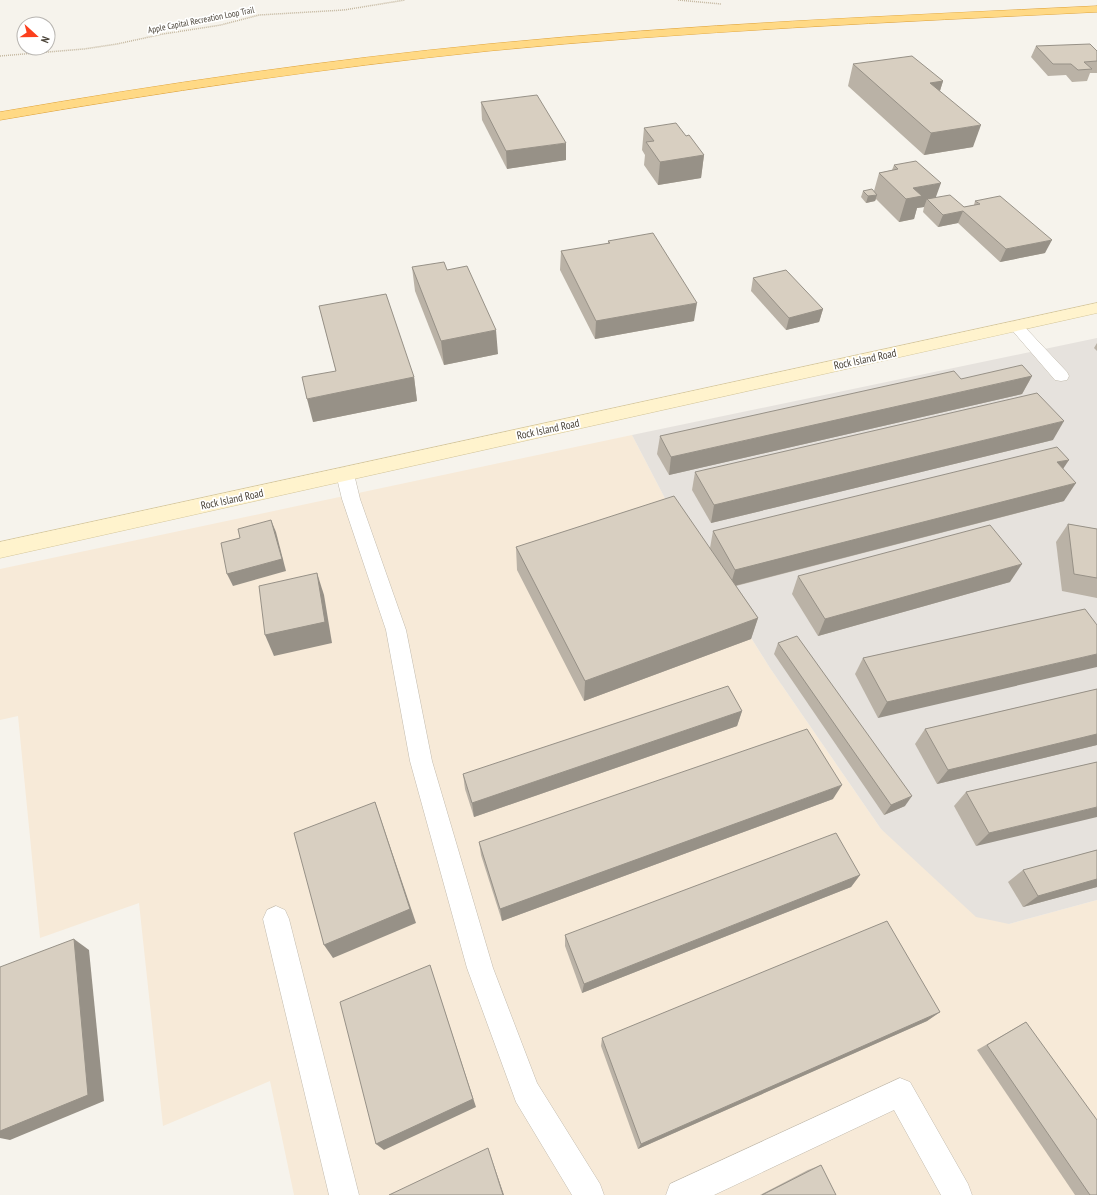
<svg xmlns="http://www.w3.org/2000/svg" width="1097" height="1195" font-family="'PT Sans Narrow',sans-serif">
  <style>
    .commercial { fill: #f7ead8 }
    .industrial { fill: #e6e2dd }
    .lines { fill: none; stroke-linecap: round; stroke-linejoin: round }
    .service-casing { stroke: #c2bbae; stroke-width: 1 }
    .secondary-casing { stroke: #d6c79b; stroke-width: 1 }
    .trunk-casing { stroke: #e0a43c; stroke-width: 1 }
    .path { stroke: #c4b79f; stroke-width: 1.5; stroke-dasharray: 1 1; stroke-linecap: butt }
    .service { fill: #fff; fill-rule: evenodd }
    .secondary { fill: #fff3cd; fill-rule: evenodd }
    .trunk { fill: #ffd985; fill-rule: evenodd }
    .wall { fill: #bab2a6 }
    .shaded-wall { fill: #979187 }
    .building { fill: #d8cfc1; stroke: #979187 }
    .labels { text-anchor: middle; stroke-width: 3.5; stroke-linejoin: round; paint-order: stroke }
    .far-street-label { font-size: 9px; fill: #4b4439; stroke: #fff }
    .street-label { font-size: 11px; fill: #4b4439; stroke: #fff }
  </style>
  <rect width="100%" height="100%" fill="#f6f3ec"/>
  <path class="commercial" d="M632,435L670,508L770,668L881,829L1009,924L1097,900V1195H294L270,1081L163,1126L139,903L40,938L18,716L0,720V569Z"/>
  <path class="industrial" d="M1097,338V900L1009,924L976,917L881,829L770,668L670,508L632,435Z"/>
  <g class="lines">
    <g class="service-casing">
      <g id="service">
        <path d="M1016,321L1021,323L1067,372L1069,376L1067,380L1061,381L1055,380L1011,329L1008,326L1011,323Z"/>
        <path d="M345,468L351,469L354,474L360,499L406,630L432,761L493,968L537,1083L600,1184L604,1195H572L516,1102L467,968L410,761L386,630L342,499L336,474L339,469Z"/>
        <path d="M276,906L285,910L289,919L359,1195H329L263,919L267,910Z"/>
        <path d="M900,1078L910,1082L968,1184L972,1195H941L894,1110L714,1195H666L670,1184Z"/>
      </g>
    </g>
    <g class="secondary-casing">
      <path id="secondary" d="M1097,303V313L0,558V542Z"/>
    </g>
    <g class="trunk-casing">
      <path id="trunk" d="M1097,6V12C894,22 691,31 488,51C325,68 162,92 0,120V112C162,84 325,60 489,44C691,24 894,16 1097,6Z"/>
    </g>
    <g class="path">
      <path d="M678,0L721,4"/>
      <path d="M0,56L84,49L117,44L163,34L221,25L259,15L344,10L405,0"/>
    </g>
    <use href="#service" class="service"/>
    <use href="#secondary" class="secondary"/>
    <use href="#trunk" class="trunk"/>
  </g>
  <g class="wall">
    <path d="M1036,46L1097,51V73H1090L1087,81L1072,82L1066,75L1048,76L1031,57Z"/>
    <path d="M853,64L943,81L940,91L973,147L924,155L848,86Z"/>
    <path d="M481,102L566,160L507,169L482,120Z"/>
    <path d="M644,128L686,136L704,155L701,178L658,185L644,165L645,155L642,150Z"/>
    <path d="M894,165L935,198L964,207L974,205L975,201L1045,253L1000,262L958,223L938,227L923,212L924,207L917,208L914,219L899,222L876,199L875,201L866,203L861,197L863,191H874L879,173L892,170Z"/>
    <path d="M608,241L694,321L595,339L560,270L561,251L608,244Z"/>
    <path d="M412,267L447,270L498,354L444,365L415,291Z"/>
    <path d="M753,278L823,309L819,322L786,330L751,291Z"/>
    <path d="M319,306L414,377L417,401L313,422L336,371Z"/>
    <path d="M1097,343V351L1094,348Z"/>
    <path d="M1032,376L1022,394L669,475L657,454L660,436L961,379Z"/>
    <path d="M1053,440L711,523L692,490L695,472Z"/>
    <path d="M1063,469L1064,501L736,586L758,618L751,639L584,701L517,570L516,547L710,548L713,531Z"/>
    <path d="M1068,524L1097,529V598L1062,591L1056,542Z"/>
    <path d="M798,576L1010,582L818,636L792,594Z"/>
    <path d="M1085,609L878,718L855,674L863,658Z"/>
    <path d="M778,643L905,806L884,815L774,654Z"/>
    <path d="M1097,689V745L937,784L915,744L925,729Z"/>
    <path d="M742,711L737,726L474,817L465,789L463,774Z"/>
    <path d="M1097,762L976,846L954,806L966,792Z"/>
    <path d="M833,799L502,921L481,855L479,842Z"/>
    <path d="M1097,850V887L1023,907L1008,882L1023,870Z"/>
    <path d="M860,875L851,887L582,993L565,946V935Z"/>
    <path d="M940,1012L927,1021L638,1149L601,1046L602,1038Z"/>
    <path d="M1026,1022L1097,1195H1075L977,1050Z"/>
    <path d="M821,1165L836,1195H760L808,1170Z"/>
  </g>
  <g class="shaded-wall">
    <path d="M943,81L936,103L930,83Z"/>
    <path d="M981,125L973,147L924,155L931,133Z"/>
    <path d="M566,143V160L507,169L506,151Z"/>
    <path d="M704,155L701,178L658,185L660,162Z"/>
    <path d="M941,183L933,205L927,199L924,207L917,208L914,219L899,222L906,199L913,188Z"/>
    <path d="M877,195L875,201L866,203L868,196Z"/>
    <path d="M963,211L958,223L938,227L943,215Z"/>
    <path d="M1052,240L1045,253L1000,262L1006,249Z"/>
    <path d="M697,303L694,321L595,339L596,321Z"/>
    <path d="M823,309L819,322L786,330L789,318Z"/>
    <path d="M496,330L498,354L444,365L441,341Z"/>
    <path d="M1032,376L1022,394L669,475L671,457Z"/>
    <path d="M414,377L417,401L313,422L307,399Z"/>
    <path d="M1064,421L1053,440L711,523L714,505Z"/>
    <path d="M1069,460L1057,478V462Z"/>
    <path d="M1076,483L1064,501L730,587L735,570Z"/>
    <path d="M271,520L276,532L286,571L233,586L227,574Z"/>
    <path d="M1022,564L1010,582L818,636L825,619Z"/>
    <path d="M317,573L324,595L332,643L274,656L265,635Z"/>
    <path d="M758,618L751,639L584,701L585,681Z"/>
    <path d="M1097,654V667L878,718L887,702Z"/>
    <path d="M742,711L737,726L474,817L472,803Z"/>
    <path d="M1097,734V745L937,784L948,770Z"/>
    <path d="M842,785L833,799L502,921L500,909Z"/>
    <path d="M912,796L905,806L884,815L891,805Z"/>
    <path d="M375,802L416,923L333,958L324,945Z"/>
    <path d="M1097,807V817L976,846L989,833Z"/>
    <path d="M860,875L851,887L582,993L584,984Z"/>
    <path d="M1097,879V887L1023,907L1038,896Z"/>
    <path d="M74,939L89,950L104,1101L10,1140L0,1138V1131Z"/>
    <path d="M430,965L434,978L476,1107L384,1150L376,1144Z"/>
    <path d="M940,1012L927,1021L638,1149L641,1144Z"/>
    <path d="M488,1148L490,1154L504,1195H503Z"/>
  </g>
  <g class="building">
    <path d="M1090,44L1097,51V61L1084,62L1092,69L1078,70L1071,64H1053L1036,46Z"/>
    <path d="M912,56L943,81L930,83L981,125L931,133L853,64Z"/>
    <path d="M537,95L566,143L506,151L481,102Z"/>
    <path d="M676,123L686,136L689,135L704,155L660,162L646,142L654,141L644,128Z"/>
    <path d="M916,161L941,183L913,188L922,196L906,199L879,173L898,169L894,165Z"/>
    <path d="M872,189L877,195L868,196L863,191Z"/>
    <path d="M950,195L964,207L980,204L975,201L1000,196L1052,240L1006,249L963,211L943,215L927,199Z"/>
    <path d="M653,233L697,303L596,321L561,251L610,243L608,241Z"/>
    <path d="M444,262L447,270L467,266L496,330L441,341L412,267Z"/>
    <path d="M786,270L823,309L789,318L753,278Z"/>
    <path d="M386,294L414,377L307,399L302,377L336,371L319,306Z"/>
    <path d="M1022,365L1032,376L671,457L660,436L954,371L961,379Z"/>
    <path d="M1037,393L1064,421L714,505L695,472Z"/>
    <path d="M1057,447L1069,460L1057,462L1076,483L735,570L713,531Z"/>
    <path d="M674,496L758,618L585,681L516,547Z"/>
    <path d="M271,520L282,559L227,574L221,543L240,538L238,529Z"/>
    <path d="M1068,524L1097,529V578L1074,574Z"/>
    <path d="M990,525L1022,564L825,619L798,576Z"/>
    <path d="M317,573L325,622L265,635L259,586Z"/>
    <path d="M1085,609L1097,625V654L887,702L863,658Z"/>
    <path d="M797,636L912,796L891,805L778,643Z"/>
    <path d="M728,686L742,711L472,803L463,774Z"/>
    <path d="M1097,689V734L948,770L925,729Z"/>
    <path d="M807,729L842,785L500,909L479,842Z"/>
    <path d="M1097,762V807L989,833L966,792Z"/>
    <path d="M375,802L410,909L324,945L294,833Z"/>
    <path d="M836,833L860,875L584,984L565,935Z"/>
    <path d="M1097,850V879L1038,896L1023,870Z"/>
    <path d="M887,921L940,1012L641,1144L602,1038Z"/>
    <path d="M74,939L88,1095L0,1131V967Z"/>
    <path d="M430,965L473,1099L376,1144L340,1002Z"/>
    <path d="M1026,1022L1097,1120V1195H1090L987,1045Z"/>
    <path d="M488,1148L503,1195H389Z"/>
    <path d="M821,1165L836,1195H762Z"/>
  </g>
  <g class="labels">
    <g class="far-street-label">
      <text transform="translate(201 20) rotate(-11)" y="3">Apple Capital Recreation Loop Trail</text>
    </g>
    <g class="street-label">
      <text transform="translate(865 359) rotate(-12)" y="4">Rock Island Road</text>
      <text transform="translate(548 429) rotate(-12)" y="4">Rock Island Road</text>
      <text transform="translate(232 499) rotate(-12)" y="4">Rock Island Road</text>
    </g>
  </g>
  <g transform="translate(36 36) rotate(111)"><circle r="19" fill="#ffffff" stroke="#b7b4b0"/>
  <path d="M0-3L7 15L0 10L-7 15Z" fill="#fc3f1d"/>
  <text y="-6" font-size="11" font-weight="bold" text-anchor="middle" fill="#4b4439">N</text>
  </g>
</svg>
